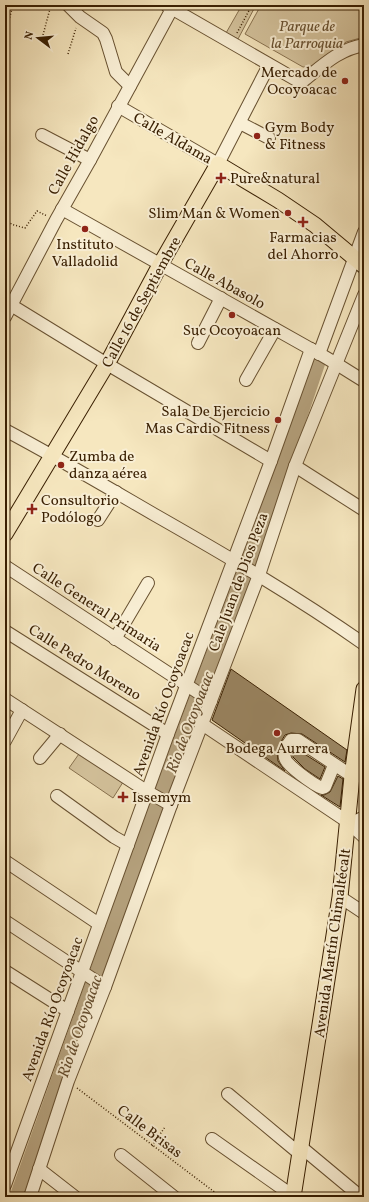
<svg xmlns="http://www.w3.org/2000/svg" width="369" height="1202" font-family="Vollkorn,serif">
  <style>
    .park { fill: #d6c59f; stroke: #887250 }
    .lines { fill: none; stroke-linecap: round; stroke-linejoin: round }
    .river { stroke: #b6a37f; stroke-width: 17 }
    .building { fill: #9b8764; stroke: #391f02 }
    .minor-casing { stroke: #685131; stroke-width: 14 }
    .major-casing { stroke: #391f02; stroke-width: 17 }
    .path { stroke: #391f02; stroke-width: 1.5; stroke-dasharray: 1 2; stroke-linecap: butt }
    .minor { stroke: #f9efd5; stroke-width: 12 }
    .major { stroke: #f6e7bf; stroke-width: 15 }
    .poi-dot { fill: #8f2418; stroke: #f9efd5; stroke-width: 1.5 }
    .labels { text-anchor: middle; stroke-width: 4; stroke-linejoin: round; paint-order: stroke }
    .park-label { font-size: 15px; font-style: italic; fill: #685131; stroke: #f9efd5 }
    .poi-label { font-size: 15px; fill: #391f02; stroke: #f9efd5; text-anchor: start }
    .street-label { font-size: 15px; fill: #391f02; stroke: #f9efd5 }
    .water-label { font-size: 16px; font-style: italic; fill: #654d2e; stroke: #f9efd5 }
  </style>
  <rect width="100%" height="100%" fill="#f6e7bf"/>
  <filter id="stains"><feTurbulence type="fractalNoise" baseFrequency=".005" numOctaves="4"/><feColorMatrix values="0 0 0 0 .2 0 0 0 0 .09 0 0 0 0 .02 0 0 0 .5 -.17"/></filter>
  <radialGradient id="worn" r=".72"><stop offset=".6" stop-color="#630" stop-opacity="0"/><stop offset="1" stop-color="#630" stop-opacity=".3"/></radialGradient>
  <g class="park">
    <path d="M242,5H256L238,39L226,33Z"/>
    <path d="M261,5H361L364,7V37L346,42L318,65L303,67L245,34Z"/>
    <path d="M81,751L125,779L113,798L69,768Z"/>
  </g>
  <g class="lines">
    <path class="river" d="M18,1197L156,809L252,554L318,359"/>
  </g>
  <g class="building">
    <path d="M231,669L347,750L345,762L302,734L291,733L285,735L282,740L277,752L278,761L285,771L212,720Z"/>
    <path d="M295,748L325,767L320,779L305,769L293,757L292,752Z"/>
    <path d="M338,776L343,779L340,807L321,795H324L330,792Z"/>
  </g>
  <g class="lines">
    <g class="minor-casing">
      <g id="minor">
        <path d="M68,5L80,17L103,33L106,39L116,72L130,86"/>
        <path d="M166,5L300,82L303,81C322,66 339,49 364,45"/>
        <path d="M118,106L218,164L269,65"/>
        <path d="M240,123L269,138"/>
        <path d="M42,135L90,160"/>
        <path d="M62,209C144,256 227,301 309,348C328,358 346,370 364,381"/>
        <path d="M6,302L107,364L271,461"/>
        <path d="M5,317L56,220L90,160L174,5"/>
        <path d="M198,343L221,298"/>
        <path d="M319,354L364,232"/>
        <path d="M246,380L275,329"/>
        <path d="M5,430C56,457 105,486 155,515C227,556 297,597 364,644"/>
        <path d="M295,466L364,510"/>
        <path d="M98,520L116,492"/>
        <path d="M5,566L211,701"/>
        <path d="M5,631L168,734"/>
        <path d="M115,639L148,583"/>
        <path d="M5,699L148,792L171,805"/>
        <path d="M202,724L348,822L364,837"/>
        <path d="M5,741L22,710"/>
        <path d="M40,758L60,734"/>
        <path d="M334,765L325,787L322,788C314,785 286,765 285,758C283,751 287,745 291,740H298L352,776"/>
        <path d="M57,796L114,837L128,845"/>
        <path d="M348,822H354L364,817"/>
        <path d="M5,861L99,924"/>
        <path d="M340,897L364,913"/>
        <path d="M5,921L105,987"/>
        <path d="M5,971L68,1011"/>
        <path d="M228,1094L300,1154"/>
        <path d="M212,1139L293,1196"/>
        <path d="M301,1147L361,1197"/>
        <path d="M121,1155L174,1197"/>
        <path d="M39,1169L75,1197"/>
        <path d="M5,1185L168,734L271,461L311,349"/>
        <path d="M30,1197L68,1081L105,987L171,805L259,575L295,466L364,295"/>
      </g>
    </g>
    <g class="major-casing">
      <g id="major">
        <path d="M5,534L107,364L160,265L218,164L278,200L315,225L364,266"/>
        <path d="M293,1197L340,897L352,776L364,689"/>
      </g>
    </g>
    <g class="path">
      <path d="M237,33L252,5"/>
      <path d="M5,35L13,5"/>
      <path d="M43,35L51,5"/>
      <path d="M68,54L76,28"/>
      <path d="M5,221L14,225L25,228L37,211L47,216"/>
      <path d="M77,1088L221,1197"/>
      <path d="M152,1146L165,1127"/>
    </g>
    <use href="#minor" class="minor"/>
    <use href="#major" class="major"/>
  </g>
  <g class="poi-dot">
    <circle cx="345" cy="81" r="4"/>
    <circle cx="257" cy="136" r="4"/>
    <path d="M219 172h4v4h4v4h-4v4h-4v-4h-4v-4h4z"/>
    <circle cx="288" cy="213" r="4"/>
    <path d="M301 216h4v4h4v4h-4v4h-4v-4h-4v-4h4z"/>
    <circle cx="85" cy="229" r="4"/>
    <circle cx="232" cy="315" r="4"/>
    <circle cx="278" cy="420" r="4"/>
    <circle cx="61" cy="465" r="4"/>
    <path d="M30 503h4v4h4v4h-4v4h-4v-4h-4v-4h4z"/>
    <circle cx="277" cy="733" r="4"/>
    <path d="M121 791h4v4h4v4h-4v4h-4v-4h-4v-4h4z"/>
  </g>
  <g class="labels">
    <g class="park-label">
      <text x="307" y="31">Parque de<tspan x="307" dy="17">la Parroquia</tspan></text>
    </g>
    <g class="poi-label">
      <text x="337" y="77" text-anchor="end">Mercado de<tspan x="337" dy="17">Ocoyoacac</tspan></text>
      <text x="265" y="132">Gym Body<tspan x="265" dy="17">&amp; Fitness</tspan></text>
      <text x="230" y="183">Pure&amp;natural</text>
      <text x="280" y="218" text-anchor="end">Slim Man &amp; Women</text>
      <text x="303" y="242" text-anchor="middle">Farmacias<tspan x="303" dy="17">del Ahorro</tspan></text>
      <text x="85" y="249" text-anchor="middle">Instituto<tspan x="85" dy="17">Valladolid</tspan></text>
      <text x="232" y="335" text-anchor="middle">Suc Ocoyoacan</text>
      <text x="270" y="416" text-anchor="end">Sala De Ejercicio<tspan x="270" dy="17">Mas Cardio Fitness</tspan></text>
      <text x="69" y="461">Zumba de<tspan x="69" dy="17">danza aérea</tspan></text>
      <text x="41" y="505">Consultorio<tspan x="41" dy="17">Podólogo</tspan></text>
      <text x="277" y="753" text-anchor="middle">Bodega Aurrera</text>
      <text x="132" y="802">Issemym</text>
    </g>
    <g class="street-label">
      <text transform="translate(173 138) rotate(30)" y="5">Calle Aldama</text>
      <text transform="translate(73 155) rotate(-61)" y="5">Calle Hidalgo</text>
      <text transform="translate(225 283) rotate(29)" y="5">Calle Abasolo</text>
      <text transform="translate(141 302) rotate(-61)" y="5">Calle 16 de Septiembre</text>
      <text transform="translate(238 582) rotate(-70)" y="5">Cale Juan de Dios Peza</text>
      <text transform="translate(97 607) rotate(33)" y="5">Calle General Primaria</text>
      <text transform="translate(85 662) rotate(32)" y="5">Calle Pedro Moreno</text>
      <text transform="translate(163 704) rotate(-70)" y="5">Avenida Río Ocoyoacac</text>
      <text transform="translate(332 943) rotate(-82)" y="5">Avenida Martín Chimaltécalt</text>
      <text transform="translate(52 1009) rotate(-70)" y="5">Avenida Río Ocoyoacac</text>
      <text transform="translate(150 1131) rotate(37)" y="5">Calle Brisas</text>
    </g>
    <g class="water-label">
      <text transform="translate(189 722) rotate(-69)" y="6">Rio de Ocoyoacac</text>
      <text transform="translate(79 1026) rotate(-71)" y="6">Rio de Ocoyoacac</text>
    </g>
  </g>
  <rect width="369" height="1202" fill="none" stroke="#f6e7bf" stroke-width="20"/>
  <rect x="6" y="6" width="357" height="1190" fill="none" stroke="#391f02" stroke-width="2"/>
  <rect x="10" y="10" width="349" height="1182" fill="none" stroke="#391f02"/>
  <g transform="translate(38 38) rotate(286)" stroke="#f9efd5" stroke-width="3" paint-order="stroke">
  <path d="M0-3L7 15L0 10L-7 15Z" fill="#391f02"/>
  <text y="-6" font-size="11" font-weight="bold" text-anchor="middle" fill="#391f02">N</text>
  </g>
  <rect width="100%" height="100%" filter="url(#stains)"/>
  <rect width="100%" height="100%" fill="url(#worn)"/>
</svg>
